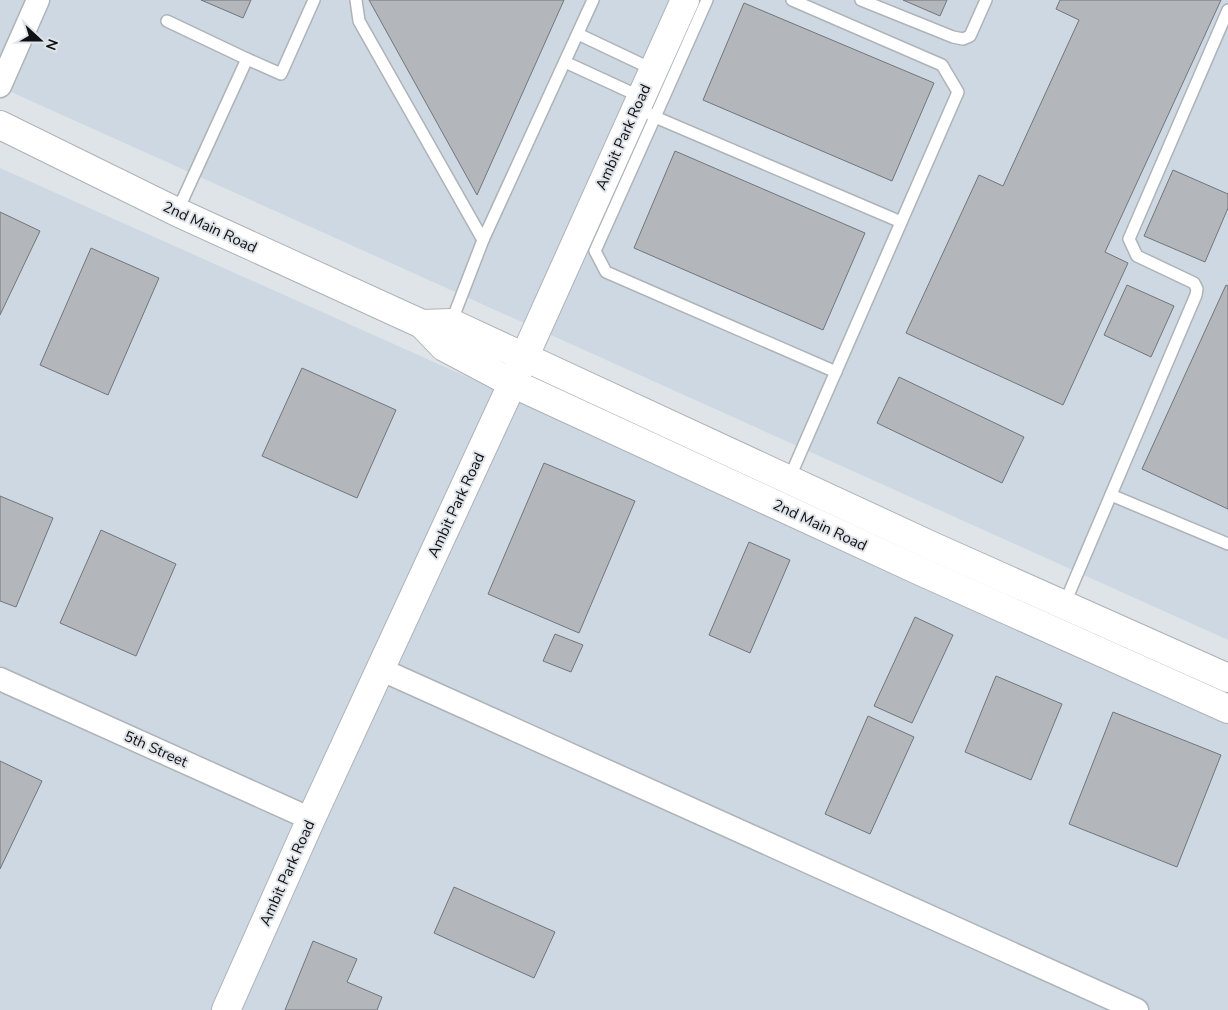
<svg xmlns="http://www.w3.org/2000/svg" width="1228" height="1010" font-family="'Nunito Sans',sans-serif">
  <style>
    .built { fill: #ced8e3 }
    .building { fill: #b3b7bc; stroke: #72767b }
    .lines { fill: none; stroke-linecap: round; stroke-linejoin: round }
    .lane-casing { stroke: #aeb3b8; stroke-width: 14 }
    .street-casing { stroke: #aeb3b8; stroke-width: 25 }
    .secondary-casing { stroke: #aeb3b8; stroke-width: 30 }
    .lane { stroke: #fff; stroke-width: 11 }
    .street { stroke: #fff; stroke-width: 22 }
    .secondary { stroke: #fff; stroke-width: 28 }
    .labels { text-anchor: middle; stroke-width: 4; stroke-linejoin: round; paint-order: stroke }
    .street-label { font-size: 15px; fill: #101113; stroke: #dfe4e9 }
  </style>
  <rect width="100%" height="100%" fill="#dfe4e9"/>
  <g class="built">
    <path d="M0,0H1228V640L0,87Z"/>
    <path d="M0,168L1228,717V1010H0Z"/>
  </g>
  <g class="building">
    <path d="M201,0H251L243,18Z"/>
    <path d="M369,0H564L477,195Z"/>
    <path d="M903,0H947L940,16Z"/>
    <path d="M1060,0H1221L1105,252L1128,263L1063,405L906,333L979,175L1003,186L1079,20L1056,9Z"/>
    <path d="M744,3L934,83L892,181L703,100Z"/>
    <path d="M675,151L865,233L823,330L634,248Z"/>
    <path d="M1173,170L1228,194V208L1205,262L1144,236Z"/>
    <path d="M0,212L40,231L0,315Z"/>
    <path d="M91,248L159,278L108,395L40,365Z"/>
    <path d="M1127,285L1174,306L1151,357L1104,335Z"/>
    <path d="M1226,285L1228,286V509L1142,469Z"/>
    <path d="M302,368L396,410L357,498L262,456Z"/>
    <path d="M899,377L1024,437L1002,483L877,423Z"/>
    <path d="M544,463L635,501L579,633L488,594Z"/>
    <path d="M0,496L53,518L16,607L0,601Z"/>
    <path d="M101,530L176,564L136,656L60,623Z"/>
    <path d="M749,542L790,560L750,653L709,635Z"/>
    <path d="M915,617L953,635L912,723L874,706Z"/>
    <path d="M555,634L583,645L571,672L543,661Z"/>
    <path d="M996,676L1062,704L1031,780L965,752Z"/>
    <path d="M1113,712L1221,755L1177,867L1069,824Z"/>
    <path d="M868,716L914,737L870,834L825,814Z"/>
    <path d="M0,761L42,781L0,869Z"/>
    <path d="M454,887L555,932L534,978L434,933Z"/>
    <path d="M313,941L357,959L347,982L382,997L377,1010H285Z"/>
  </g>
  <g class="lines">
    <g class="lane-casing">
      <g id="lane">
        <path d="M356,0L359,21L483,240L593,0"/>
        <path d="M861,0L953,37L963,39L970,36L986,0"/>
        <path d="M167,21L247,59"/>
        <path d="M578,34L654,70"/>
        <path d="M565,62L641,97"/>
        <path d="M650,114L655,117L707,0"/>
        <path d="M177,212L247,59L281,74L314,0"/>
        <path d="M451,323L483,240"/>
        <path d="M836,372L606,272L595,251L655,117L901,222"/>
        <path d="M789,479L958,92L942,65L792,0"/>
        <path d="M1111,495L1228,544"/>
        <path d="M1064,605L1196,295L1197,289L1194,283L1137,256L1129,239L1228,10"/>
      </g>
    </g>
    <g class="street-casing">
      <g id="street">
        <path d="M0,86L38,0"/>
        <path d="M380,669L1137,1010"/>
        <path d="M0,679L311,819"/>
      </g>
    </g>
    <g class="secondary-casing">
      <g id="secondary">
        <path d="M0,125L177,212L422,324L444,347L512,383L920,571L1228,709"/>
        <path d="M422,324L451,323L932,546L1228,678"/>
        <path d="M226,1010L311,819L519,369L685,0"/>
      </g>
    </g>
    <use href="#lane" class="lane"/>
    <use href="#street" class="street"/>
    <use href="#secondary" class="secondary"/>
  </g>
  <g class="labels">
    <g class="street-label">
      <text transform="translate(623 137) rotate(-66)" y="5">Ambit Park Road</text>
      <text transform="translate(210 227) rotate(25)" y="5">2nd Main Road</text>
      <text transform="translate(456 505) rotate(-65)" y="5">Ambit Park Road</text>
      <text transform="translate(820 525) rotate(25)" y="5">2nd Main Road</text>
      <text transform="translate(156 749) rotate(24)" y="5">5th Street</text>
      <text transform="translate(287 873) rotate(-66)" y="5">Ambit Park Road</text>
    </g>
  </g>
  <g transform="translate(40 40) rotate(111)" stroke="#dfe4e9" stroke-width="4" paint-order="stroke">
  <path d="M0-4L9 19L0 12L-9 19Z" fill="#101113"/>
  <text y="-8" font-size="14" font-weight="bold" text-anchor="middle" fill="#101113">N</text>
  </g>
</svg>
